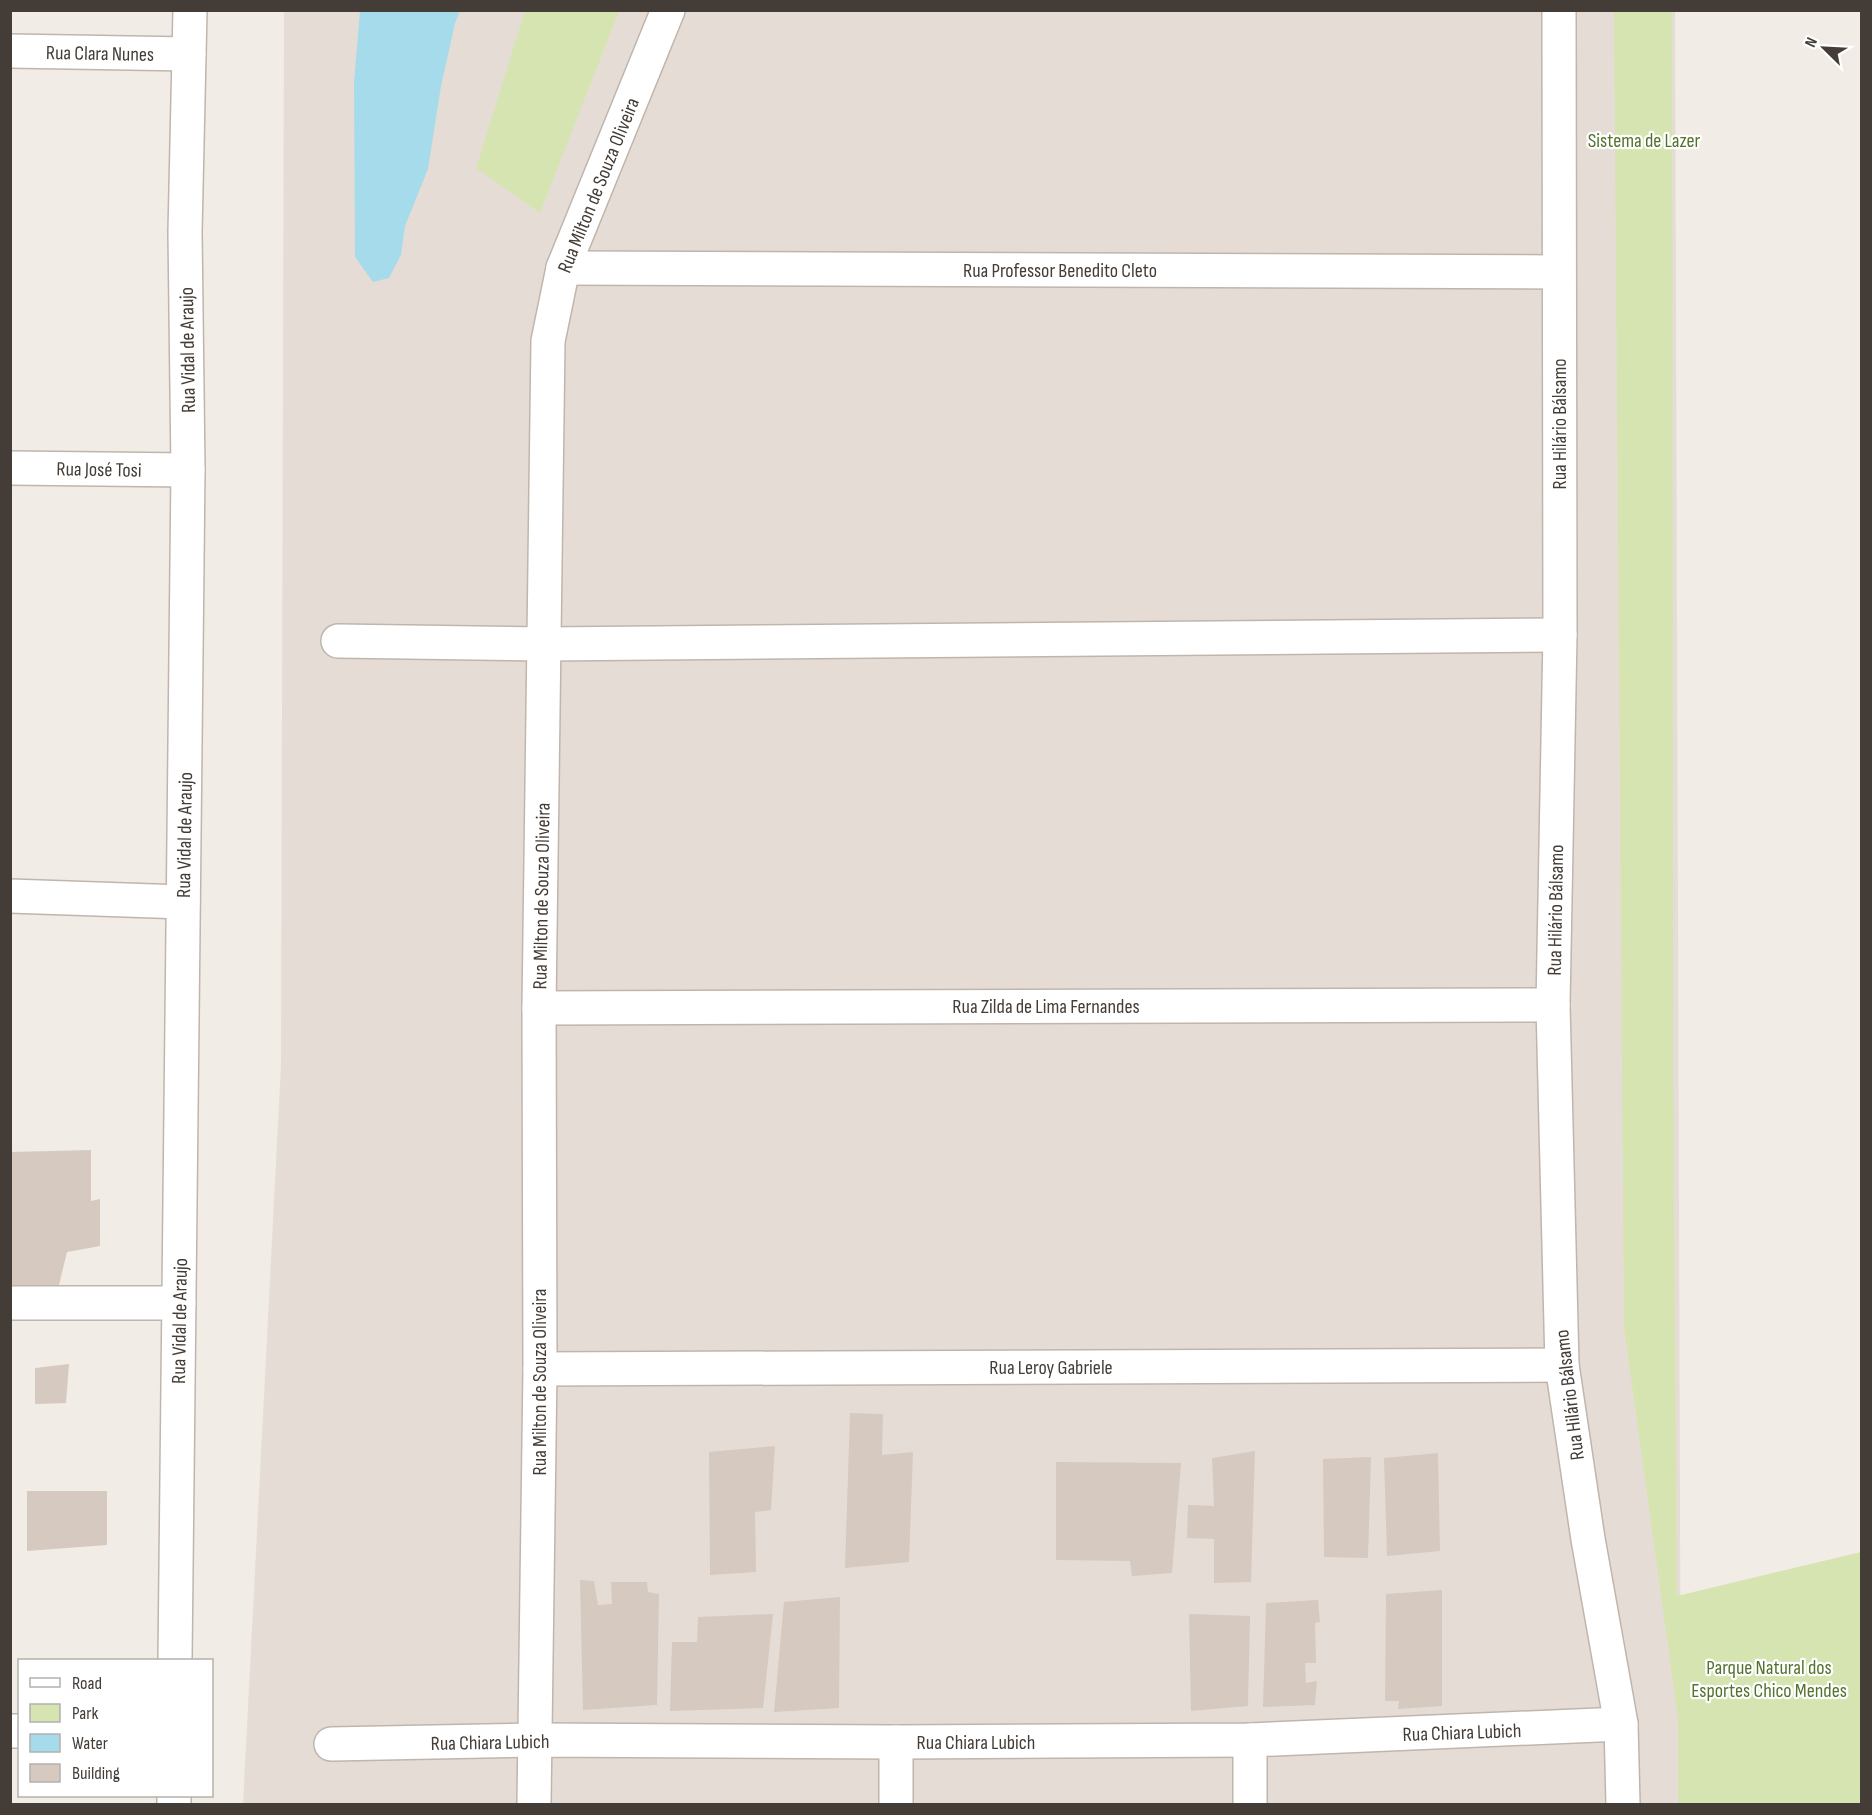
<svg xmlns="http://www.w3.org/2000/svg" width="1872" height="1815" font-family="'Sofia Sans Condensed',sans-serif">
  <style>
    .residential { fill: #e5ddd5 }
    .green { fill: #d6e4b1 }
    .water { fill: #a6dbeb }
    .building { fill: #d6c9bf }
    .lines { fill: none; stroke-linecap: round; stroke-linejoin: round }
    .street-casing { stroke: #c0b5ac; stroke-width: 36 }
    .street { stroke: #fff; stroke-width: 33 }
    .labels { text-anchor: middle; stroke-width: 4.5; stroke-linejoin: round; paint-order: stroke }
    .street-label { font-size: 20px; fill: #443c36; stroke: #fff }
    .park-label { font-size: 20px; fill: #53722d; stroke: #fff }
  </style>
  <rect width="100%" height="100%" fill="#f2ece6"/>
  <path class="residential" d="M284,11H1675L1681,1804H243L281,1065Z"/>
  <g class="green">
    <path d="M525,11H619L540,213L476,168Z"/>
    <path d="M1614,11H1672L1673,1054L1677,1596L1861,1552V1804H1678V1719L1624,1327Z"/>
  </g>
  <path class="water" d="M360,11H460L455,23L441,86L428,169L405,226L401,255L389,278L373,282L355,257L354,82Z"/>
  <g class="building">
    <path d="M91,1150V1201L100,1199V1246L67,1252L59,1285H10V1152Z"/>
    <path d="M69,1364L66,1403L35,1404V1368Z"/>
    <path d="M850,1413L883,1414L882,1455L913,1452L909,1562L845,1568Z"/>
    <path d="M775,1446L771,1510L755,1512L756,1572L710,1575L709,1452Z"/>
    <path d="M1255,1451L1251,1582L1214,1583V1539L1187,1538L1188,1505L1214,1506L1212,1458Z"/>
    <path d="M1438,1453L1440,1551L1387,1556L1384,1458Z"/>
    <path d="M1371,1457L1368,1558L1324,1557L1323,1459Z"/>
    <path d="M1056,1462L1181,1463L1172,1573L1132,1576L1130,1561L1056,1560Z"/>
    <path d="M27,1491H107V1545L27,1551Z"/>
    <path d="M580,1580L594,1581L598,1605L612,1604L611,1582H647L648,1592L659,1594L657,1705L583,1710Z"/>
    <path d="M1442,1590V1706L1398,1709L1399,1701H1385L1386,1594Z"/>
    <path d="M840,1597L839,1708L774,1712L784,1602Z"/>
    <path d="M1318,1600L1320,1622L1315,1623L1316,1663H1305L1306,1683L1317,1681L1315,1705L1263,1707L1266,1603Z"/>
    <path d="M773,1614L763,1708L670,1711L672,1642H697L698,1617Z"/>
    <path d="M1189,1614L1250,1616L1248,1706L1191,1711Z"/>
  </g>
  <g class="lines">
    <g class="street-casing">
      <g id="street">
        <path d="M1559,10L1560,635L1553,1005L1562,1365L1588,1539L1621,1724L1623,1804"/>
        <path d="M10,51L189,54"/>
        <path d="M563,268L1558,272"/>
        <path d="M10,468L188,470"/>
        <path d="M338,641L545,644L1560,635"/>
        <path d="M10,896L183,902"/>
        <path d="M539,1008L1553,1005"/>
        <path d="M10,1303H179"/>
        <path d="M540,1369L1562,1365"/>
        <path d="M175,1660L188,470L185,232L190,10"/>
        <path d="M10,1731H20"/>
        <path d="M1250,1740V1804"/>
        <path d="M896,1742V1804"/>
        <path d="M331,1744L535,1740L896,1742L1250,1740L1621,1724"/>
        <path d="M174,1804V1796"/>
        <path d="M534,1804L540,1369L539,1008L548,341L563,268L668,10"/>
      </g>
    </g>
    <use href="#street" class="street"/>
  </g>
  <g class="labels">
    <g class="street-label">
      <text transform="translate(100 53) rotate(1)" y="7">Rua Clara Nunes</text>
      <text transform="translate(598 185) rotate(-68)" y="7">Rua Milton de Souza Oliveira</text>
      <text x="1060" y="277">Rua Professor Benedito Cleto</text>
      <text transform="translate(187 350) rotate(-91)" y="7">Rua Vidal de Araujo</text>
      <text transform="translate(1559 424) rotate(-90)" y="7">Rua Hilário Bálsamo</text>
      <text transform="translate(99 469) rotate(1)" y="7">Rua José Tosi</text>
      <text transform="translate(184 835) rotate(-89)" y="7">Rua Vidal de Araujo</text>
      <text transform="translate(541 896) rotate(-89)" y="7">Rua Milton de Souza Oliveira</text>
      <text transform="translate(1555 910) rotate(-89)" y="7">Rua Hilário Bálsamo</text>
      <text x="1046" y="1013">Rua Zilda de Lima Fernandes</text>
      <text transform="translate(179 1321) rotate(-89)" y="7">Rua Vidal de Araujo</text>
      <text x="1051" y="1374">Rua Leroy Gabriele</text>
      <text transform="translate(539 1382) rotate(-90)" y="7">Rua Milton de Souza Oliveira</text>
      <text transform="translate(1569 1395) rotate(-97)" y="7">Rua Hilário Bálsamo</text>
      <text transform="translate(1462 1732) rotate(-2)" y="7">Rua Chiara Lubich</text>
      <text transform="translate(490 1742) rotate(-1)" y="7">Rua Chiara Lubich</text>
      <text x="976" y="1749">Rua Chiara Lubich</text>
    </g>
    <g class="park-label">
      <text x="1644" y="147">Sistema de Lazer</text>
      <text x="1769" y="1674">Parque Natural dos<tspan x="1769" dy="23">Esportes Chico Mendes</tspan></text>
    </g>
  </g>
  <rect width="1872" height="1815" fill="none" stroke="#443c36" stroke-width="24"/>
  <rect x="18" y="1659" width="195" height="138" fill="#ffffff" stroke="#b4b1af" stroke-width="1.5"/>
  <rect x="30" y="1678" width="30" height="9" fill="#ffffff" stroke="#b4b1af" stroke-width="1.5"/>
  <text x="72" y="1689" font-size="18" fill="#443c36">Road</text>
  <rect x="30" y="1704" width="30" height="18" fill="#d6e4b1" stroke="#b4b1af" stroke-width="1.5"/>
  <text x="72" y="1719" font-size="18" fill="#443c36">Park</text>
  <rect x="30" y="1734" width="30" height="18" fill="#a6dbeb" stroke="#b4b1af" stroke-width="1.5"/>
  <text x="72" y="1749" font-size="18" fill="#443c36">Water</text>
  <rect x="30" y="1764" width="30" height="18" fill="#d6c9bf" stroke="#b4b1af" stroke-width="1.5"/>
  <text x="72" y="1779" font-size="18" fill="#443c36">Building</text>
  <g transform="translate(1824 48) rotate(294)" stroke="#ffffff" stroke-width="4.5" paint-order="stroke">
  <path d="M0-4.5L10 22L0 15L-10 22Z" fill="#443c36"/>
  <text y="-9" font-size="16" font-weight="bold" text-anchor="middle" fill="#443c36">N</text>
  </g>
</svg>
